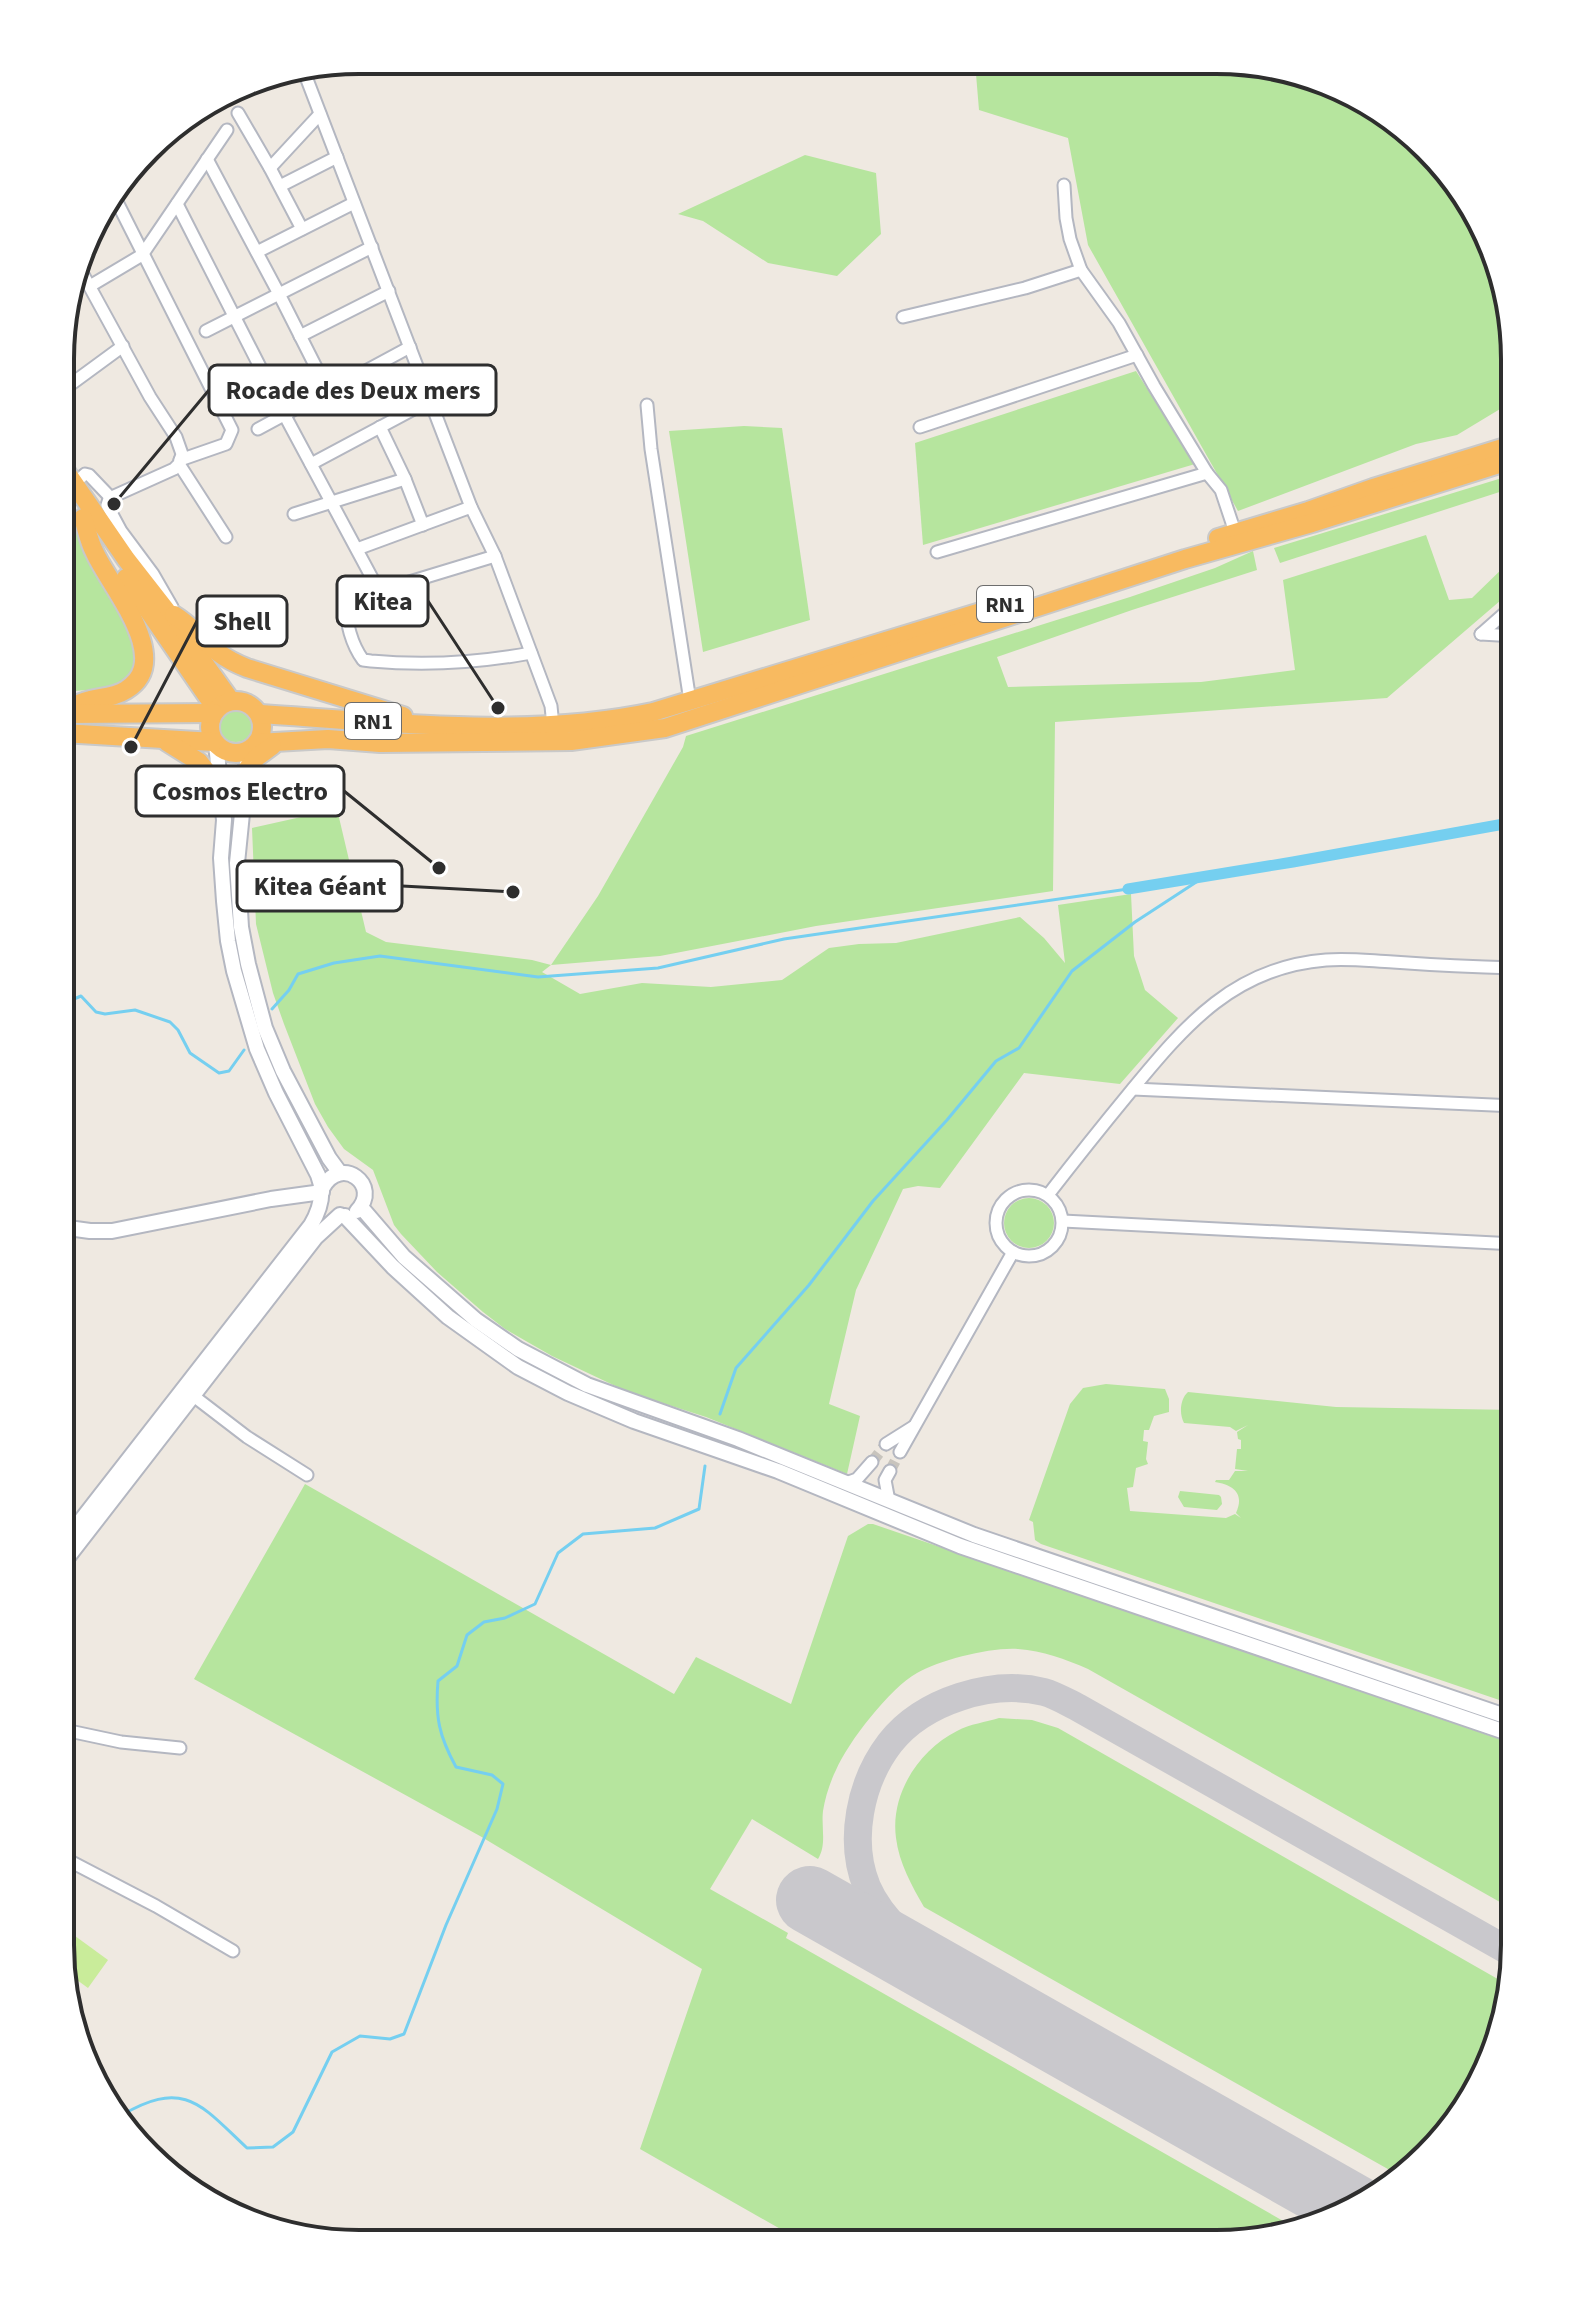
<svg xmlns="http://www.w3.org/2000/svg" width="1575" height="2304" font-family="'Source Sans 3',sans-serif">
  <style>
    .green { fill: #b6e59e }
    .pitch { fill: #c9ec9a }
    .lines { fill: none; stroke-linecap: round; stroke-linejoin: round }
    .stream { stroke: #75cff0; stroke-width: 3 }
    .canal { stroke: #75cff0; stroke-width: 11 }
    .taxiway { stroke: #c9c8cc; stroke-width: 28 }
    .runway { stroke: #c9c8cc; stroke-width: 68 }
    .minor-tunnel { stroke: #c8c4bd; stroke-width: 11; stroke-dasharray: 11 5.5; stroke-linecap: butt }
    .minor-casing { stroke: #b4b7c1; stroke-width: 15 }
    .tertiary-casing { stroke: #b4b7c1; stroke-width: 18 }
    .trunk-casing { stroke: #c9c9c9; stroke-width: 22 }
    .minor { stroke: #fff; stroke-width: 11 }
    .tertiary { stroke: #fff; stroke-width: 14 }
    .trunk { stroke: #f8ba60; stroke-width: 18 }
    .labels { text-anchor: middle; stroke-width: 6; stroke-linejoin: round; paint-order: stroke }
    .shield { fill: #fff; stroke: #6d6d6d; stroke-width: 2 }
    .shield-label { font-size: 22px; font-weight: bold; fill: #2e2e2e }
    .rim { fill: none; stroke: #2e2e2e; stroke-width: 4 }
    .leader { fill: none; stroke: #2e2e2e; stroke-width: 3 }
    .callout-dot { fill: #2e2e2e; stroke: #fff; stroke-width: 3 }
    .callout { fill: #fff; stroke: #2e2e2e; stroke-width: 3 }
    .callout-label { font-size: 26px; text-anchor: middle; font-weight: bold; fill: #2e2e2e }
  </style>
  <rect width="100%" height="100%" fill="#efe9e1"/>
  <g class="green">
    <path d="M975,62L1255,63L1330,83L1397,122L1484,227L1515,359V400L1457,435L1416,444L1238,511L1088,245L1068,138L979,110Z"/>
    <path d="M805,155L876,173L881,234L837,276L768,263L703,221L678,214Z"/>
    <path d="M1136,371L1195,464L923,545L915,443Z"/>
    <path d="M744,426L782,428L810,620L703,652L669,431Z"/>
    <path d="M1515,474V487L1280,563L1274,548Z"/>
    <path d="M62,504L74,521L88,557L129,630L135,661L134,684L113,688L62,692Z"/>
    <path d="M1426,535L1449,600L1472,598L1507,564L1501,551L1515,540V588L1387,698L1055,722L1053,891L816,926L660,956L551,965L542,972L580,994L642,983L711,987L782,980L829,948L859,944L896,943L1020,917L1044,938L1065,963L1058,905L1131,894L1134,956L1145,990L1178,1018L1120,1084L1024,1073L940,1188L918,1186L903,1189L856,1290L829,1404L860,1416L847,1474L706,1417L628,1392L552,1356L505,1329L483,1312L437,1272L401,1234L394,1225L373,1170L344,1149L328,1127L315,1104L284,1024L273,993L256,924L252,828L337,809L366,932L386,942L532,960L551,965L598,896L683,747L686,736L1130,597L1215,568L1253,551L1257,570L1132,610L997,657L1008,687L1201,682L1295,670L1283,580Z"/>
    <circle cx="236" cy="724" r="18"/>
    <circle cx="1029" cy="1223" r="25"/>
    <path d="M1106,1384L1165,1389L1169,1399V1412L1154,1416L1149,1430H1144L1143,1441L1148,1442L1146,1459L1148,1464L1136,1468L1133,1487L1127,1488L1130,1511L1226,1518L1235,1514L1241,1518L1236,1513C1245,1493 1233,1485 1215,1482L1216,1480H1229L1235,1471H1248L1235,1469L1237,1449H1241V1440L1238,1439L1237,1432L1248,1425L1236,1431L1230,1427L1184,1423C1179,1414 1180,1399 1188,1392L1336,1407L1515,1410L1514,1705L1041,1544L1035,1540L1033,1522L1029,1520L1070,1404L1083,1388Z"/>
    <path d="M305,1484L674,1694L696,1657L791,1704L848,1536L868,1524H873L1514,1744V1910L1088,1669C1065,1659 1043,1651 1018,1649C991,1647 940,1660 917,1673C890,1688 848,1742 836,1770C830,1782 825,1798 823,1811C821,1827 827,1845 818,1859L752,1819L710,1889L788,1933L786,1938L1292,2226L1216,2244L805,2243L640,2149L702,1969L480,1836L194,1679Z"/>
    <path d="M1180,1491L1219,1495L1221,1497L1222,1504L1217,1510L1184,1507L1178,1497Z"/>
    <path d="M999,1718L1032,1720L1058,1728L1510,1986L1499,2041L1464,2111L1413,2170L1402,2177L924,1907C912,1886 899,1863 896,1838C890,1794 919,1750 957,1731C970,1724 986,1722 999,1718Z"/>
  </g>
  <path class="pitch" d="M60,1925L108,1960L88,1988L66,1972L60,1945Z"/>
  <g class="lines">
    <g class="stream">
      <path d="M62,1001L67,1002L81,996L96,1012L105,1014L135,1010L170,1022L178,1030L190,1053L219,1073L229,1071L244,1050"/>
      <path d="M272,1009L289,990L298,974L334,963L380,956L538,977L658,968L784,939L1128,889"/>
      <path d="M720,1414L736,1368L809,1285L873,1201L947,1120L996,1061L1019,1048L1072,971L1135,922L1204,877"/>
      <path d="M122,2115C185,2078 202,2106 247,2148L273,2147L293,2132L332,2052L360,2036L390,2039L404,2034L446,1925L497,1809L503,1784L492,1775L456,1767C439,1736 435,1717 438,1681L457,1666L467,1635L484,1622L505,1618L535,1604L558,1553L583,1534L655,1528L699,1509L705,1466"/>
    </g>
    <path class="canal" d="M1128,889L1293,862L1515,822"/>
    <path class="taxiway" d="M963,1987C931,1960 884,1927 867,1887C848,1841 860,1782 890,1743C923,1701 992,1679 1044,1692C1055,1695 1067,1702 1077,1707L1514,1954"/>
    <path class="runway" d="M810,1900L1355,2209"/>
    <g class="minor-tunnel">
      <path d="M872,1462L886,1444"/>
      <path d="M890,1471L900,1452"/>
    </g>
    <g class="minor-casing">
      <g id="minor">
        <path d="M303,69L471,507L495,556L551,706L553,726"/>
        <path d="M238,113L270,168L302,229"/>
        <path d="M207,159L279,294L328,391"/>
        <path d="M270,168L320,114"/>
        <path d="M1064,185L1066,218L1070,239L1081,270L1119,323L1154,386L1207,473L1221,490L1235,532"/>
        <path d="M280,186L337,157"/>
        <path d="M113,194L232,430L226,444L180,460"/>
        <path d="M177,204L284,414L379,591"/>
        <path d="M257,252L354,203"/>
        <path d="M80,269L150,397L176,437L182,454L179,464L174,469L114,496L109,499L107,505L121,531L153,574L172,607"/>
        <path d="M90,286L142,255L227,130"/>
        <path d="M903,317L1025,288L1081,270"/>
        <path d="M206,331L372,247"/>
        <path d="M300,336L389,291"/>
        <path d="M63,390L123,346"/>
        <path d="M647,405L651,449L690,701"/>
        <path d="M380,427L405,479L423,525"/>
        <path d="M920,427L1137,355"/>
        <path d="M258,429L410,347"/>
        <path d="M179,464L226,537"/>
        <path d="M311,464L429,401"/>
        <path d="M75,483L85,474L89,475L111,498"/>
        <path d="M294,514L405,479"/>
        <path d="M357,549L471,507"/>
        <path d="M937,552L1207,473"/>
        <path d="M495,556L350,600L347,604C345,622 352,645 363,660L371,661C426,666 477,663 531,653"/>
        <path d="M1481,634L1515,604"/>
        <path d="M1481,634L1515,636"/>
        <path d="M1506,968L1509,1018L1515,1036"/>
        <path d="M1133,1089L1515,1106"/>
        <circle cx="1029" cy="1223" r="33"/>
        <path d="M1048,1195C1075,1160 1103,1125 1131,1091C1186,1024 1235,967 1326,960C1348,958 1371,961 1393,962C1434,965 1474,967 1515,968"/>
        <path d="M1063,1221L1515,1244"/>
        <path d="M187,1391L247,1437L307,1475"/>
        <path d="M886,1444L913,1427"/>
        <path d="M900,1452L1013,1252"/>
        <path d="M846,1483L857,1479L872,1462"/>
        <path d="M889,1501L885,1480L890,1471"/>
        <path d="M60,1729L121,1742L180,1748"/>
        <path d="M60,1856L156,1906L233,1951"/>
      </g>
    </g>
    <g class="tertiary-casing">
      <g id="tertiary">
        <path d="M247,764L237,863L241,927L248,964L265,1028L283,1071L329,1158L340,1173"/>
        <path d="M323,1187C341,1155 382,1185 357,1211"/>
        <path d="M361,1207L404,1257L476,1320L518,1349L587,1385L738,1439L974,1535L1514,1719"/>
        <path d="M345,1216L393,1267L448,1317L518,1367L568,1393L634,1421L778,1471L960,1546L1514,1735"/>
        <path d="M61,1227L90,1231H112L271,1199L322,1192"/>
        <path d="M61,1546L311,1225C321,1208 325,1192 318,1175L276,1093L257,1049L234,971L228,941L224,901L221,858L224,820L216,744"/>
        <path d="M61,1566L316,1237L340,1215"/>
      </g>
    </g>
    <g class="trunk-casing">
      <g id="trunk">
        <path d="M62,466L126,559L165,609L231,701"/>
        <path d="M1218,538L1308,511L1373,488L1515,444"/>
        <path d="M126,578L216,709"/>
        <path d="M174,615C191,625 203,641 219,653C228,660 237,664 247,668L403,716"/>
        <circle cx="236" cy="727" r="26"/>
        <path d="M62,712C71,707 80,702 90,700C103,697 115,697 126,690C175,660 111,588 95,553C89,542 87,530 83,518"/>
        <path d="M65,714L214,713"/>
        <path d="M259,714C389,722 524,739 653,712L1010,603"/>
        <path d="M62,733L214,742"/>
        <path d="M167,742L199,762L220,789"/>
        <path d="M257,743L328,739L380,743L571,741L665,728L1185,559L1312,523L1515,459"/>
        <path d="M245,772L257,757L272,746"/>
      </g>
    </g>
    <use href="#minor" class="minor"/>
    <use href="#tertiary" class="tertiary"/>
    <use href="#trunk" class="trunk"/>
  </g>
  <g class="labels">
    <g class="shield">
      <rect x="977" y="586" width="56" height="36" rx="6"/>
      <rect x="345" y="703" width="56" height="36" rx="6"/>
    </g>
    <g class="shield-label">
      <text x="1005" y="612">RN1</text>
      <text x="373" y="729">RN1</text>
    </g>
  </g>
  <path d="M0 0H1575V2304H0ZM359 74H1216A285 285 0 0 1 1501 359V1945A285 285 0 0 1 1216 2230H359A285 285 0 0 1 74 1945V359A285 285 0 0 1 359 74Z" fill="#fff" fill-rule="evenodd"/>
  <path class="rim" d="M359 74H1216A285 285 0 0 1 1501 359V1945A285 285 0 0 1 1216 2230H359A285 285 0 0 1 74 1945V359A285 285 0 0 1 359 74Z"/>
  <path class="leader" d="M114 504L209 390M498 708L428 601M131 747L197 621M439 868L344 791M513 892L402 886"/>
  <g class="callout-dot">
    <circle cx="114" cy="504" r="8"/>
    <circle cx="498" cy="708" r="8"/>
    <circle cx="131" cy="747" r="8"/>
    <circle cx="439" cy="868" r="8"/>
    <circle cx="513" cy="892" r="8"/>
  </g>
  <g class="callout">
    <rect x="209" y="365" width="287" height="50" rx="8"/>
    <rect x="337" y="576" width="91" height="50" rx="8"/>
    <rect x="197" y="596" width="90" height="50" rx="8"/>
    <rect x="136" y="766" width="208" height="50" rx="8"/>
    <rect x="237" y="861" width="165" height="50" rx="8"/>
  </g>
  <g class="callout-label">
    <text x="353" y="399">Rocade des Deux mers</text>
    <text x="383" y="610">Kitea</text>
    <text x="242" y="630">Shell</text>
    <text x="240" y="800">Cosmos Electro</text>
    <text x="320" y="895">Kitea Géant</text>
  </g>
</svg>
